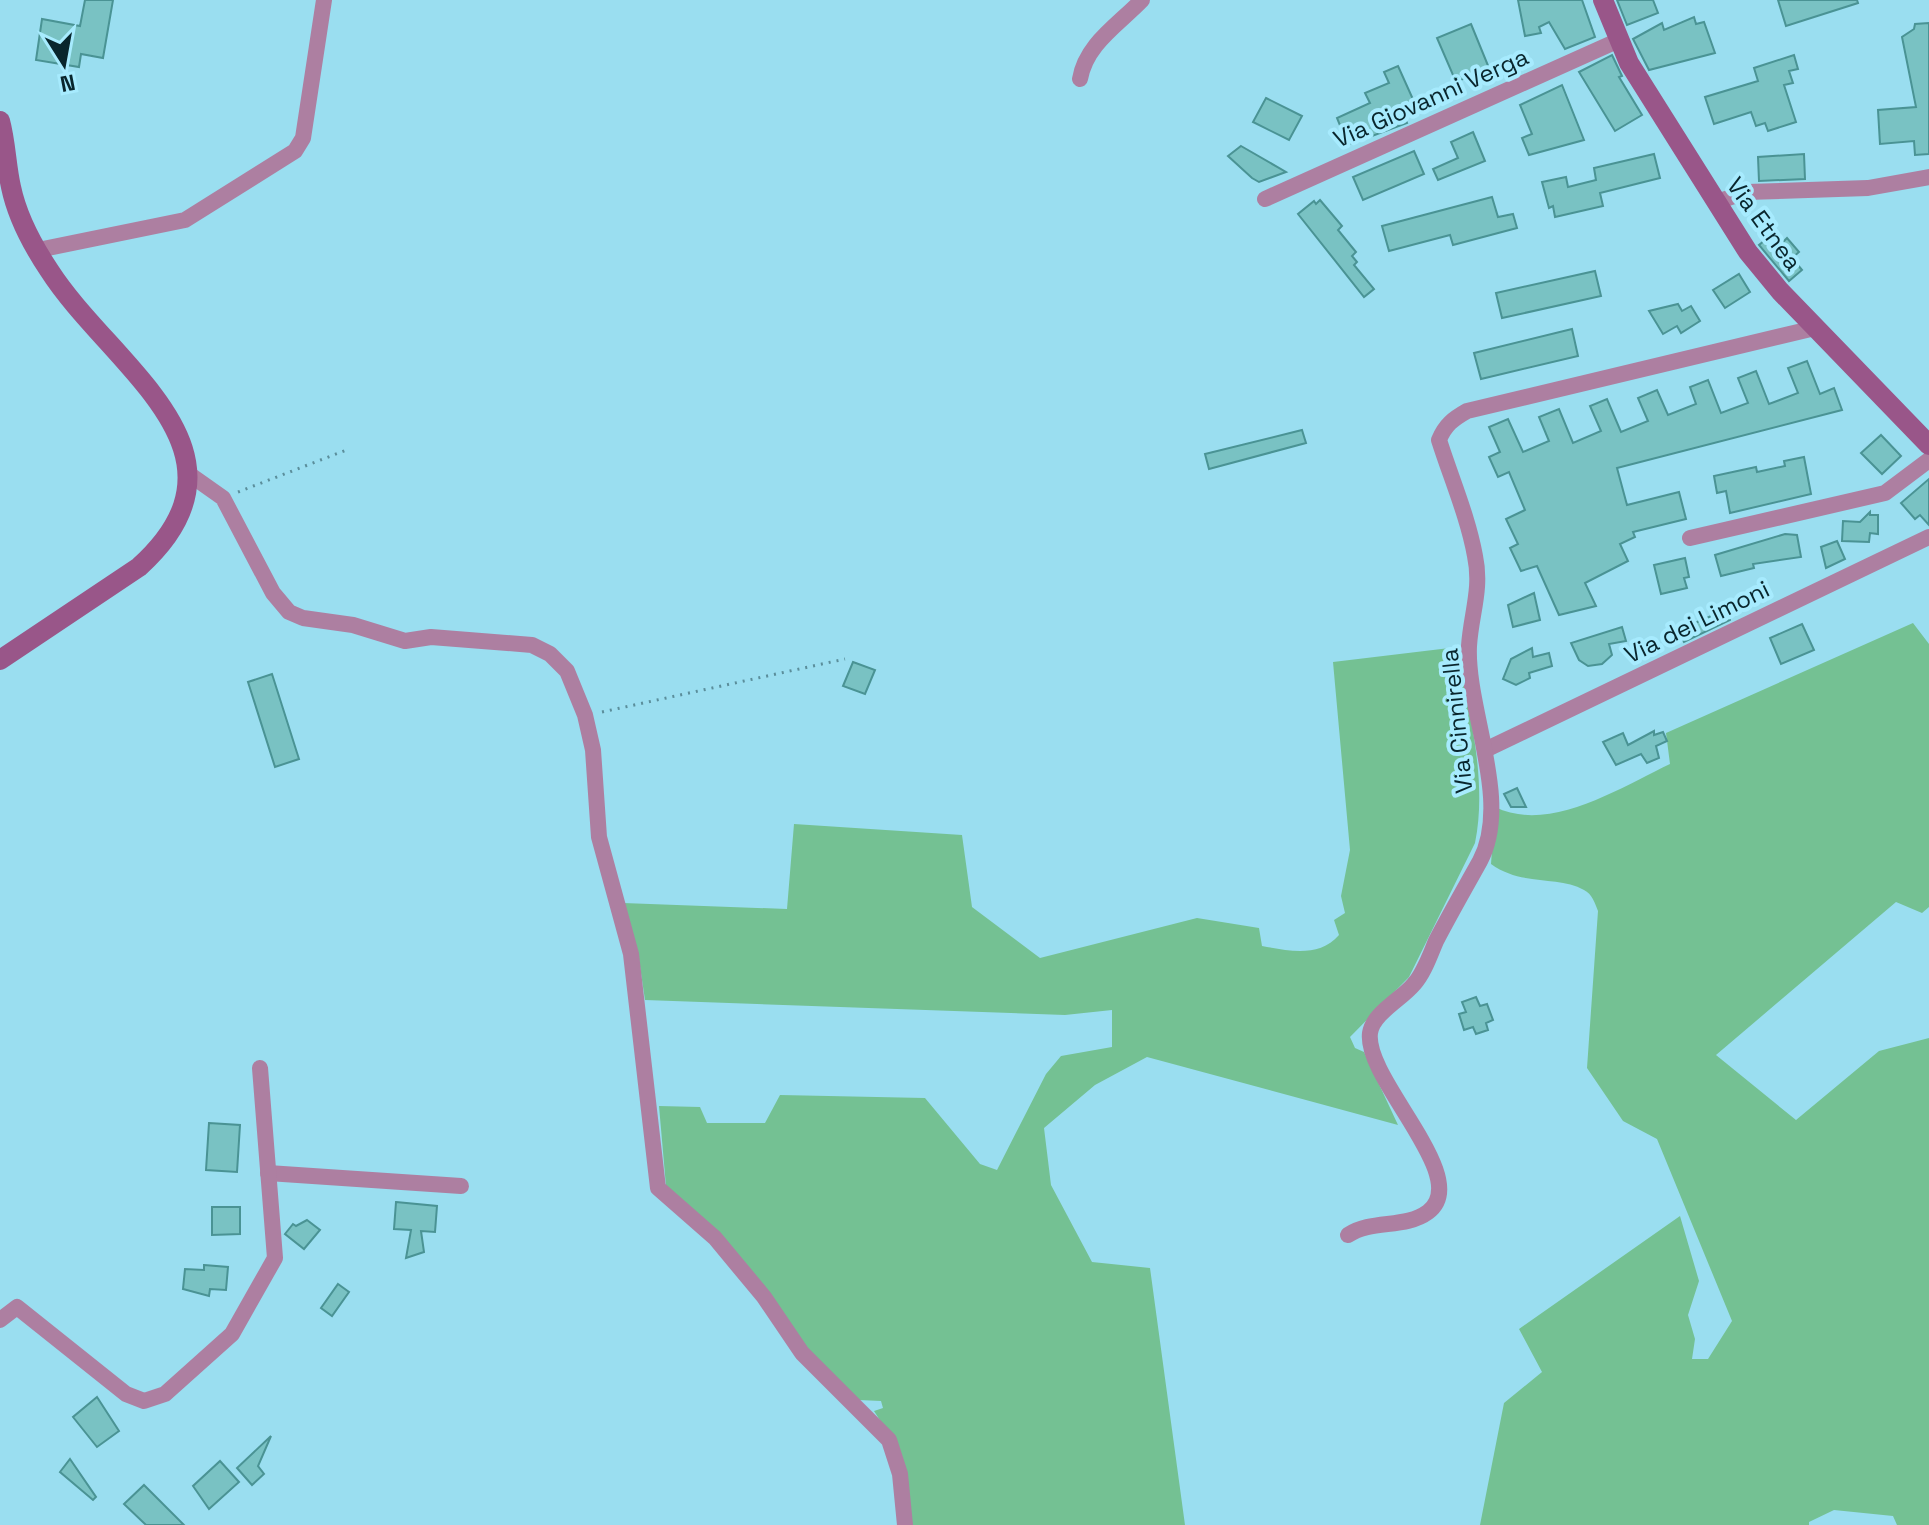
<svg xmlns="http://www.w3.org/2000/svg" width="1929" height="1525" font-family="'Space Grotesk',sans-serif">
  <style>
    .green { fill: #74c193 }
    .building { fill: #79c2c3; stroke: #4a9394; stroke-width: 2 }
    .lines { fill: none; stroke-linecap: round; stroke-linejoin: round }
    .path { stroke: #5b8e9b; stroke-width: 3; stroke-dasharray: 2 6; stroke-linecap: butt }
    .street { stroke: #ad7fa1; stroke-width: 16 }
    .secondary { stroke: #995689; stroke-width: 20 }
    .labels { text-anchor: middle; stroke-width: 8; stroke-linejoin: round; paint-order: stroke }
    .street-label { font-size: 24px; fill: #09262d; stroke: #a7ebfe }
  </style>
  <rect width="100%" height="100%" fill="#9adef0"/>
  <g class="green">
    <path d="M1913,623L1929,644V907L1922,913L1896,902L1716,1055L1796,1120L1879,1051L1929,1038V1525H1897L1893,1516L1834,1510L1809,1522V1525H1480L1504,1403L1542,1372L1519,1329L1680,1216L1699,1281L1688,1315L1695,1339L1692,1359H1708L1732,1321L1657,1139L1623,1121L1587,1068L1598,911C1595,903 1592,894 1584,890C1558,875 1523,887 1491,864L1495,807C1550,834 1621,787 1670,764L1666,733Z"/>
    <path d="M1458,647C1468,709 1488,780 1475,843L1409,977L1350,1037L1355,1048L1364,1052L1398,1125L1147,1057L1095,1085L1044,1128L1051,1185L1092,1262L1150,1268L1185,1525H911L892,1439L874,1411L883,1408L881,1401L859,1400L808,1350L666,1186L659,1106L700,1107L707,1123H765L780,1095L925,1098L980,1164L997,1170L1046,1074L1061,1056L1112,1047V1010L1065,1015L645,1000L638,953L623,903L787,909L794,824L962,835L972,907L1040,958L1197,918L1259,928L1262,946C1289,951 1319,958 1339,935L1334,920L1345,913L1341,896L1350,850L1333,662Z"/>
  </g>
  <g class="building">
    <path d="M85,0H113L103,58L81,54L79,67L36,60L42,19L80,26Z"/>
    <path d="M1518,0H1582L1595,37L1565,49L1549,22L1539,27L1541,33L1525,36Z"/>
    <path d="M1617,0H1653L1658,13L1627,25Z"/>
    <path d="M1778,0H1857L1858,3L1786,26Z"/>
    <path d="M1694,17L1696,24L1704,22L1715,53L1649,70L1633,39L1662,23L1664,30Z"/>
    <path d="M1929,23V154L1915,155L1914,141L1880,144L1878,110L1916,107L1902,37L1914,29L1915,24Z"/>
    <path d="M1471,24L1489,68L1456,82L1437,38Z"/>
    <path d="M1612,55L1622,76L1619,77L1642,115L1615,131L1579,72Z"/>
    <path d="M1794,55L1798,69L1789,71L1793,83L1784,85L1796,122L1768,131L1765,123L1756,126L1751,112L1714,124L1705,97L1758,81L1754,68Z"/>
    <path d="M1398,66L1416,106L1402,112L1407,123L1348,145L1337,118L1370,103L1365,93L1389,83L1384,72Z"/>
    <path d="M1562,85L1584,140L1529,155L1522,138L1532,134L1520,105Z"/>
    <path d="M1266,98L1302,116L1289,140L1253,122Z"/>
    <path d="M1473,132L1485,161L1438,180L1433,169L1458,158L1451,142Z"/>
    <path d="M1241,146L1286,172L1259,182L1252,178L1228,156Z"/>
    <path d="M1414,151L1424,174L1363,200L1353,177Z"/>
    <path d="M1654,154L1660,178L1600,193L1603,206L1555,217L1553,206L1549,208L1542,182L1566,177L1568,187L1596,180L1594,168Z"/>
    <path d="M1804,154L1805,179L1759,181L1758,157Z"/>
    <path d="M1492,197L1498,217L1513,214L1517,228L1453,245L1450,235L1389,251L1382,226Z"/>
    <path d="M1320,200L1342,226L1338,230L1356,252L1352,256L1357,262L1354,265L1374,289L1364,297L1298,214L1314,201L1316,204Z"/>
    <path d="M1773,234L1781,244L1787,238L1799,252L1792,258L1802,270L1789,281L1759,245Z"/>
    <path d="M1595,271L1601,296L1502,318L1496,293Z"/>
    <path d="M1739,274L1750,292L1725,308L1713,290Z"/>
    <path d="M1678,304L1682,311L1691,306L1700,321L1681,333L1677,326L1663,334L1649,311Z"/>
    <path d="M1572,329L1578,356L1481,379L1474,353Z"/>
    <path d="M1807,361L1820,394L1834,388L1842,410L1617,468L1627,505L1679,492L1686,519L1633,532L1635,537L1620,544L1628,561L1585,583L1596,606L1559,615L1537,566L1521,571L1510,548L1518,544L1506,519L1525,510L1509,472L1498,477L1489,457L1500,452L1489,427L1508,419L1523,452L1549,441L1539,417L1559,409L1573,443L1601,431L1590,406L1607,399L1621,432L1648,421L1638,398L1657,390L1668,415L1696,404L1690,387L1708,380L1721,413L1748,403L1738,378L1756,371L1769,404L1798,393L1788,368Z"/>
    <path d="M1302,430L1306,443L1209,469L1205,454Z"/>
    <path d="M1881,435L1901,456L1882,474L1861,453Z"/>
    <path d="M1804,457L1811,494L1730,513L1726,491L1717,493L1714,476L1756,467L1757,472L1785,466L1784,461Z"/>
    <path d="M1929,479V525L1920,515L1915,519L1901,503Z"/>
    <path d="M1870,512V515H1878V534L1870,533L1869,542L1842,541L1843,521L1860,522Z"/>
    <path d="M1785,534L1797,535L1801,557L1753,564L1754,568L1721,576L1715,555Z"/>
    <path d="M1837,541L1845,559L1826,568L1821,547Z"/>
    <path d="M1685,558L1689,577L1684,578L1687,588L1661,594L1654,565Z"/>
    <path d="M1534,593L1540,620L1513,627L1508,605Z"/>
    <path d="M1728,609L1730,620L1684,642L1678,630Z"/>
    <path d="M1802,624L1814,650L1781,664L1770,638Z"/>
    <path d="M1622,627L1626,641L1609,644L1612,655L1602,664L1588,666L1579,660L1571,643Z"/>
    <path d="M1532,648L1533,657L1549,653L1552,666L1529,673L1530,678L1516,685L1503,679L1511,659Z"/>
    <path d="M853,662L875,670L865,694L843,686Z"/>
    <path d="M272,674L299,759L275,767L248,682Z"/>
    <path d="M1654,731V735L1663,732L1667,741L1656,746L1659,758L1647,763L1641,754L1616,765L1603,742L1623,733L1628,745Z"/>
    <path d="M1517,788L1526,807H1511L1504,794Z"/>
    <path d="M1476,997L1480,1006L1487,1004L1493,1020L1486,1023L1488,1030L1476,1034L1473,1027L1464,1030L1459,1014L1466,1012L1462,1002Z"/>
    <path d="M209,1123L240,1125L237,1172L206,1170Z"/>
    <path d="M396,1202L437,1206L435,1232L421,1231L424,1252L406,1258L411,1230L394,1229Z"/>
    <path d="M212,1207H240V1234L212,1235Z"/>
    <path d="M307,1220L320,1230L304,1249L285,1234L293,1224L296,1226Z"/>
    <path d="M204,1265L228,1267L226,1290L210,1289L209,1296L183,1289L185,1269L204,1270Z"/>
    <path d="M338,1284L349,1292L332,1316L321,1308Z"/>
    <path d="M97,1397L119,1431L97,1447L73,1417Z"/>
    <path d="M271,1436L258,1466L264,1474L252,1485L237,1468Z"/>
    <path d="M70,1459L96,1497L93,1500L60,1472Z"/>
    <path d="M220,1461L239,1482L209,1509L193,1486Z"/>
    <path d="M144,1485L184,1525H146L124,1504Z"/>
  </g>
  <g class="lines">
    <g class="path">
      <path d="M238,492L349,449"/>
      <path d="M602,712L845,659"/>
    </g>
    <g class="street">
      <path d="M1080,79C1086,44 1118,25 1142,0"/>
      <path d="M1265,199L1617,41"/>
      <path d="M1716,202L1747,192L1868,188L1929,177"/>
      <path d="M38,250L185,220L295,151L303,138L324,0"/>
      <path d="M189,474L223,498L273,593L289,612L303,618L353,625L405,641L431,637L532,645L550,654L567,671L585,715L593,750L599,837L631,954L658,1188L715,1238L764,1297L802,1353L889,1440L900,1474L905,1525"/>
      <path d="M1690,538L1885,493L1929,460"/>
      <path d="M1485,750L1929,537"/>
      <path d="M268,1173L461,1186"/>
      <path d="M1348,1235C1372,1219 1405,1229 1428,1212C1474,1178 1364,1080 1370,1033C1373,1013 1402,999 1414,984C1424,973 1430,955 1436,941C1450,914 1465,888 1480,861C1512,801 1466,709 1469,646C1471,614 1482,589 1475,556C1468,517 1451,478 1439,440C1445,425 1453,419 1467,411L1815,328"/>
      <path d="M0,1320L17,1307L126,1394L144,1401L165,1394L232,1334L275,1258L260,1068"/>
    </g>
    <g class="secondary">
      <path d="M1603,0L1629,63L1748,252L1780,291L1929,445"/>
      <path d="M0,121C6,143 6,165 11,187C17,216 33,246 49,270C111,367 266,452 139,567L0,660"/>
    </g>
  </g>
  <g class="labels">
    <g class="street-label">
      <text transform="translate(1431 98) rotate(-24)" y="8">Via Giovanni Verga</text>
      <text transform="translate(1764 224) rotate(54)" y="8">Via Etnea</text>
      <text transform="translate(1697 622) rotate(-26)" y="8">Via dei Limoni</text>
      <text transform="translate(1457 721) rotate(-96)" y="8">Via Cinnirella</text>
    </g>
  </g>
  <g transform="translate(64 64) rotate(169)" stroke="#a7ebfe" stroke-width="6" paint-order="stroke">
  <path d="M0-6L14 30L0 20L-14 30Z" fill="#09262d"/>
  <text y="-12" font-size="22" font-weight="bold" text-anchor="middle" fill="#09262d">N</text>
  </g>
</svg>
